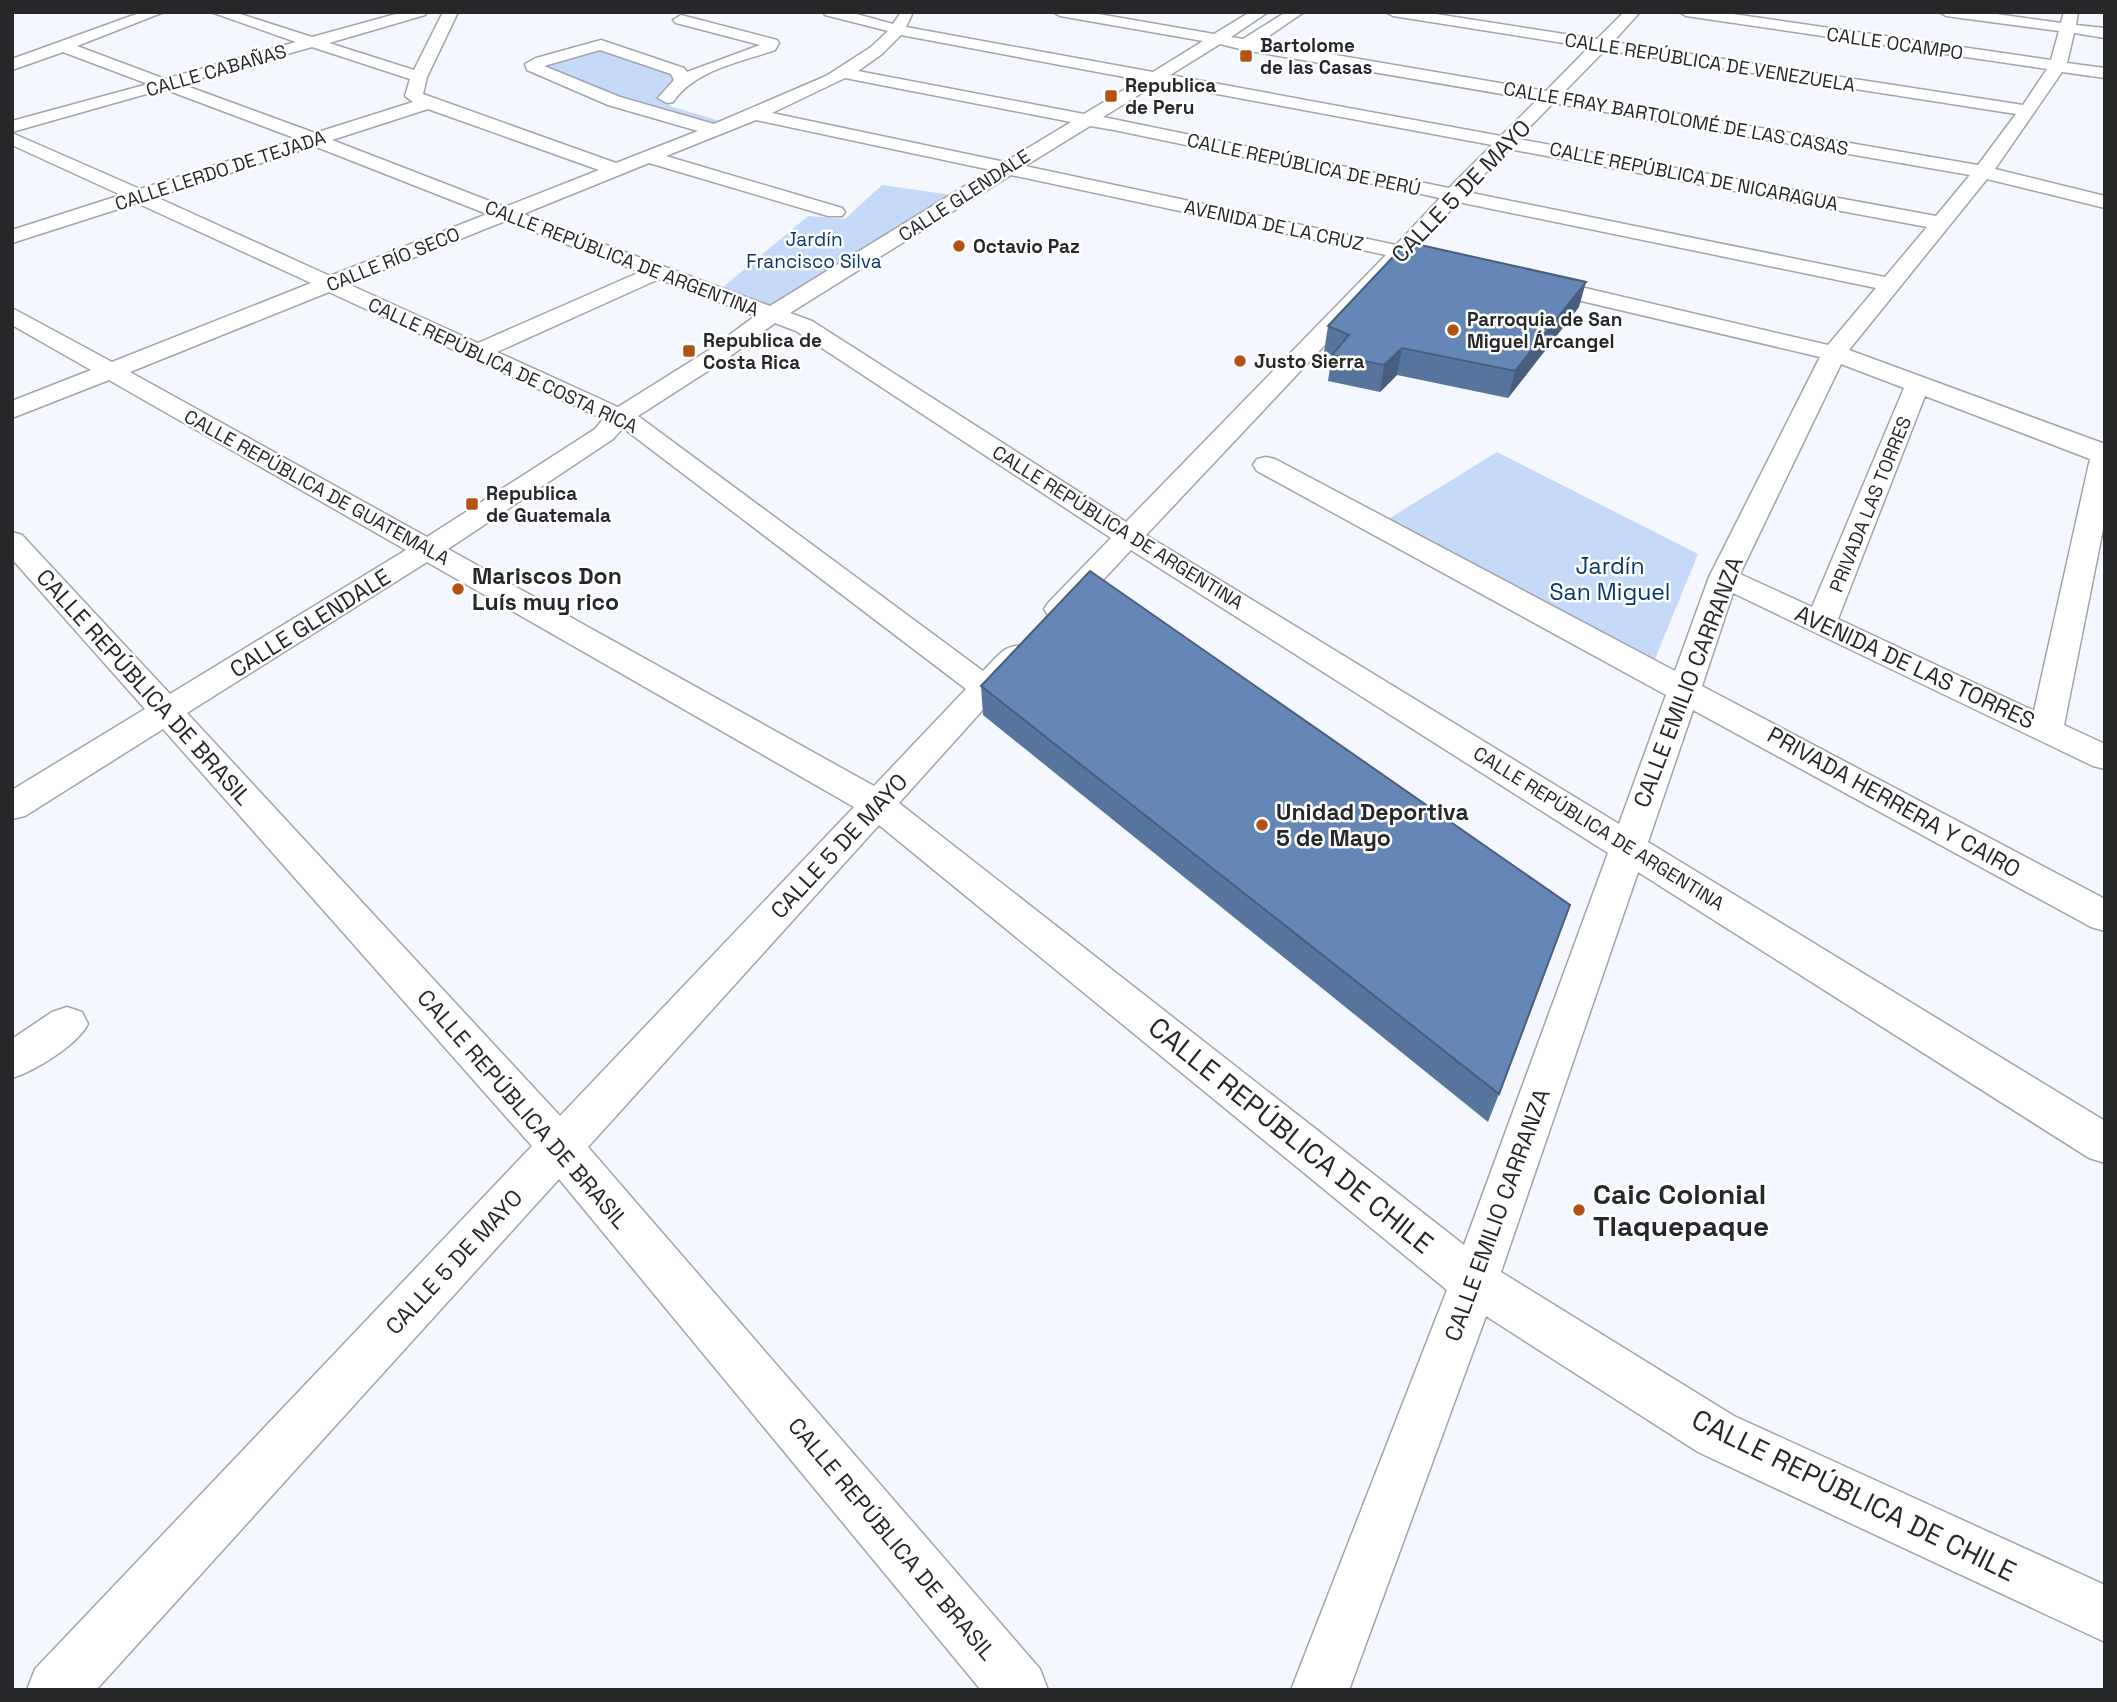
<svg xmlns="http://www.w3.org/2000/svg" width="2117" height="1702" font-family="'Space Grotesk',sans-serif">
  <style>
    .green { fill: #c4daf8 }
    .lines { fill: none; stroke-linecap: round; stroke-linejoin: round }
    .street-casing { stroke: #a1a5a9; stroke-width: 3 }
    .street { fill: #fff; fill-rule: evenodd }
    .wall { fill: #57749c }
    .shaded-wall { fill: #475e7f }
    .building { fill: #6587b5; stroke: #475e7f; stroke-width: 2 }
    .poi-dot { fill: #b35114; stroke: #fff; stroke-width: 2.5 }
    .labels { text-anchor: middle; stroke-width: 5; stroke-linejoin: round; paint-order: stroke }
    .far-street-label { font-size: 19px; fill: #252729; stroke: #fff }
    .far-poi-label { font-size: 19px; font-weight: bold; fill: #252729; stroke: #fff; text-anchor: start }
    .far-park-label { font-size: 19px; fill: #07366f; stroke: #fff }
    .street-label { font-size: 23px; fill: #252729; stroke: #fff }
    .park-label { font-size: 23px; fill: #07366f; stroke: #fff }
    .poi-label { font-size: 23px; font-weight: bold; fill: #252729; stroke: #fff; text-anchor: start }
    .near-street-label { font-size: 28px; fill: #252729; stroke: #fff }
    .near-poi-label { font-size: 28px; font-weight: bold; fill: #252729; stroke: #fff; text-anchor: start }
  </style>
  <rect width="100%" height="100%" fill="#f4f7fd"/>
  <g class="green">
    <path d="M601,45L678,71L666,101L670,106L730,124L716,129L533,67Z"/>
    <path d="M882,185L959,196L769,312L716,293L808,216L845,219Z"/>
    <path d="M1497,452L1698,554L1650,671L1377,526Z"/>
  </g>
  <g class="lines">
    <g class="street-casing">
      <g id="street">
        <path d="M142,12H164L77,46L165,79L296,42L211,12H234L312,37L403,12H427L425,15L329,43L414,70L443,12H458L427,77L423,94L616,163L698,131L608,105L527,70L525,64L536,58L601,40L684,68L687,72L760,45L676,23L673,20L681,15L777,40L779,43L775,50C741,62 694,70 673,102L667,103L658,98L674,80L671,74L600,50L544,66L620,97L714,124L826,76L871,47L888,31L825,15L823,12H849L893,24L901,12H913L906,27L1153,72L1203,41L1060,16L1053,12H1087L1214,34L1250,12H1268L1231,37L1243,39L1286,12H1304L1260,42L1546,91L1589,47L1393,16L1386,12H1423L1597,39L1624,12H1640L1613,42L2023,105L2047,69L1686,16L1679,12H1719L2051,60L2059,31L1946,16L1939,12H1982L2061,23L2064,12H2078L2076,25L2105,28V38L2074,33L2067,63L2105,68V78L2062,72L1995,169L2105,196V208L1987,179L1849,350L2105,444V519L2064,725L2105,744V769L2093,766L1733,593L1702,686L2105,899V931L2091,927L1693,710L1648,842L2105,1121V1163L2089,1158L1638,872L1501,1272L1734,1416L2105,1585V1642L1698,1452L1486,1316L1349,1690H1291L1447,1290L879,825L588,1147L1040,1669L1048,1690H981L559,1179L96,1690H27L35,1669L532,1146L163,729L25,816L12,819V790L145,709L12,559V532L22,535L170,694L406,550L109,380L12,418V401L91,370L12,325V308L112,362L311,283L137,203L12,243V230L121,195L12,145V133L140,189L297,139L164,89L12,132V121L148,84L63,52L12,70V59ZM901,35L1140,80L1084,114L858,71L882,54ZM1220,44L1244,50L1537,100L1501,136L1170,75ZM312,47L410,79L405,96L413,102L315,133L181,84ZM1605,50L2016,114L1978,165L1562,94ZM845,78L1071,122L1005,162L772,113ZM1158,83L1492,145L1449,188L1103,117ZM1553,103L1970,175L1936,216L1518,139ZM428,109L599,170L505,207L332,140ZM756,120L991,170L770,306L523,214L649,163L828,216H842L845,212L842,208L666,156ZM1090,126L1114,130L1440,198L1396,245L1025,166ZM314,146L487,214L330,276L156,197ZM1509,149L1927,227L1885,277L1467,192ZM1011,175L1386,255L1126,522L812,321L790,313ZM1458,202L1876,288L1828,345L1534,276L1526,278L1523,283L1526,288L1820,357L1709,577L1675,671L1275,459L1266,457L1257,459L1253,465L1257,471L1666,695L1619,824L1146,535L1406,259L1419,262L1427,261L1430,256L1427,251L1415,249ZM505,221L640,272L478,343L348,284ZM659,279L755,316L709,350L618,407L497,352ZM329,292L603,419L595,429L427,537L130,372ZM775,323L796,331L1111,538L1048,603L1044,609L1048,615L1059,618L1070,615L1131,550L1608,853L1464,1245L899,803L1033,654L1028,647C1006,641 998,656 983,671L638,416L725,360ZM1841,364L1904,388L1812,607L1740,574ZM1925,396L2090,459L2034,711L1838,619ZM623,428L966,689L874,786L448,549L613,439ZM427,562L854,807L560,1116L187,713Z"/>
        <path d="M67,1007L82,1012L88,1024C77,1045 35,1071 12,1078V1039L52,1012Z"/>
      </g>
    </g>
    <use href="#street" class="street"/>
  </g>
  <g class="wall">
    <path d="M1579,307L1508,398L1397,375L1380,392L1328,381L1332,355L1324,352L1328,326Z"/>
    <path d="M981,686L1499,1094L1488,1122L983,715Z"/>
  </g>
  <g class="shaded-wall">
    <path d="M1586,282L1579,307L1508,398L1515,371Z"/>
    <path d="M1402,348L1397,375L1380,392L1384,365Z"/>
  </g>
  <g class="building">
    <path d="M1407,242L1586,282L1515,371L1402,348L1384,365L1332,355L1349,335L1328,326Z"/>
    <path d="M1090,571L1570,905L1499,1094L981,686Z"/>
  </g>
  <g class="poi-dot">
    <rect x="1239" y="49" width="14" height="14" rx="3.5"/>
    <rect x="1104" y="89" width="14" height="14" rx="3.5"/>
    <circle cx="959" cy="246" r="7"/>
    <circle cx="1453" cy="330" r="7"/>
    <rect x="682" y="344" width="14" height="14" rx="3.5"/>
    <circle cx="1240" cy="361" r="7"/>
    <rect x="465" y="497" width="14" height="14" rx="3.5"/>
    <circle cx="458" cy="589" r="7"/>
    <circle cx="1262" cy="825" r="7"/>
    <circle cx="1579" cy="1210" r="7"/>
  </g>
  <g class="labels">
    <g class="far-street-label">
      <text transform="translate(1895 43) rotate(8)" y="7">CALLE OCAMPO</text>
      <text transform="translate(1710 62) rotate(9)" y="7">CALLE REPÚBLICA DE VENEZUELA</text>
      <text transform="translate(216 70) rotate(-16)" y="7">CALLE CABAÑAS</text>
      <text transform="translate(1676 118) rotate(10)" y="7">CALLE FRAY BARTOLOMÉ DE LAS CASAS</text>
      <text transform="translate(1304 164) rotate(12)" y="7">CALLE REPÚBLICA DE PERÚ</text>
      <text transform="translate(220 170) rotate(-18)" y="7">CALLE LERDO DE TEJADA</text>
      <text transform="translate(1694 176) rotate(11)" y="7">CALLE REPÚBLICA DE NICARAGUA</text>
      <text transform="translate(964 195) rotate(-33)" y="7">CALLE GLENDALE</text>
      <text transform="translate(1274 225) rotate(12)" y="7">AVENIDA DE LA CRUZ</text>
      <text transform="translate(622 258) rotate(21)" y="7">CALLE REPÚBLICA DE ARGENTINA</text>
      <text transform="translate(393 259) rotate(-22)" y="7">CALLE RÍO SECO</text>
      <text transform="translate(503 365) rotate(25)" y="7">CALLE REPÚBLICA DE COSTA RICA</text>
      <text transform="translate(317 487) rotate(29)" y="7">CALLE REPÚBLICA DE GUATEMALA</text>
      <text transform="translate(1870 504) rotate(-68)" y="7">PRIVADA LAS TORRES</text>
      <text transform="translate(1118 527) rotate(32)" y="7">CALLE REPÚBLICA DE ARGENTINA</text>
      <text transform="translate(1599 828) rotate(32)" y="7">CALLE REPÚBLICA DE ARGENTINA</text>
    </g>
    <g class="far-poi-label">
      <text x="1260" y="52">Bartolome<tspan x="1260" dy="22">de las Casas</tspan></text>
      <text x="1125" y="92">Republica<tspan x="1125" dy="22">de Peru</tspan></text>
      <text x="973" y="253">Octavio Paz</text>
      <text x="1467" y="326">Parroquia de San<tspan x="1467" dy="22">Miguel Árcangel</tspan></text>
      <text x="703" y="347">Republica de<tspan x="703" dy="22">Costa Rica</tspan></text>
      <text x="1254" y="368">Justo Sierra</text>
      <text x="486" y="500">Republica<tspan x="486" dy="22">de Guatemala</tspan></text>
    </g>
    <g class="far-park-label">
      <text x="814" y="246">Jardín<tspan x="814" dy="22">Francisco Silva</tspan></text>
    </g>
    <g class="street-label">
      <text transform="translate(1461 191) rotate(-46)" y="8">CALLE 5 DE MAYO</text>
      <text transform="translate(310 623) rotate(-32)" y="8">CALLE GLENDALE</text>
      <text transform="translate(1915 667) rotate(25)" y="8">AVENIDA DE LAS TORRES</text>
      <text transform="translate(1688 682) rotate(-69)" y="8">CALLE EMILIO CARRANZA</text>
      <text transform="translate(144 687) rotate(48)" y="8">CALLE REPÚBLICA DE BRASIL</text>
      <text transform="translate(1894 802) rotate(29)" y="8">PRIVADA HERRERA Y CAIRO</text>
      <text transform="translate(839 846) rotate(-47)" y="8">CALLE 5 DE MAYO</text>
      <text transform="translate(523 1109) rotate(49)" y="8">CALLE REPÚBLICA DE BRASIL</text>
      <text transform="translate(1497 1215) rotate(-70)" y="8">CALLE EMILIO CARRANZA</text>
      <text transform="translate(454 1262) rotate(-47)" y="8">CALLE 5 DE MAYO</text>
      <text transform="translate(892 1539) rotate(50)" y="8">CALLE REPÚBLICA DE BRASIL</text>
    </g>
    <g class="park-label">
      <text x="1610" y="574">Jardín<tspan x="1610" dy="26">San Miguel</tspan></text>
    </g>
    <g class="poi-label">
      <text x="472" y="584">Mariscos Don<tspan x="472" dy="26">Luís muy rico</tspan></text>
      <text x="1276" y="820">Unidad Deportiva<tspan x="1276" dy="26">5 de Mayo</tspan></text>
    </g>
    <g class="near-street-label">
      <text transform="translate(1291 1135) rotate(39)" y="10">CALLE REPÚBLICA DE CHILE</text>
      <text transform="translate(1854 1495) rotate(26)" y="10">CALLE REPÚBLICA DE CHILE</text>
    </g>
    <g class="near-poi-label">
      <text x="1593" y="1204">Caic Colonial<tspan x="1593" dy="32">Tlaquepaque</tspan></text>
    </g>
  </g>
  <rect width="2117" height="1702" fill="none" stroke="#252729" stroke-width="28"/>
</svg>
